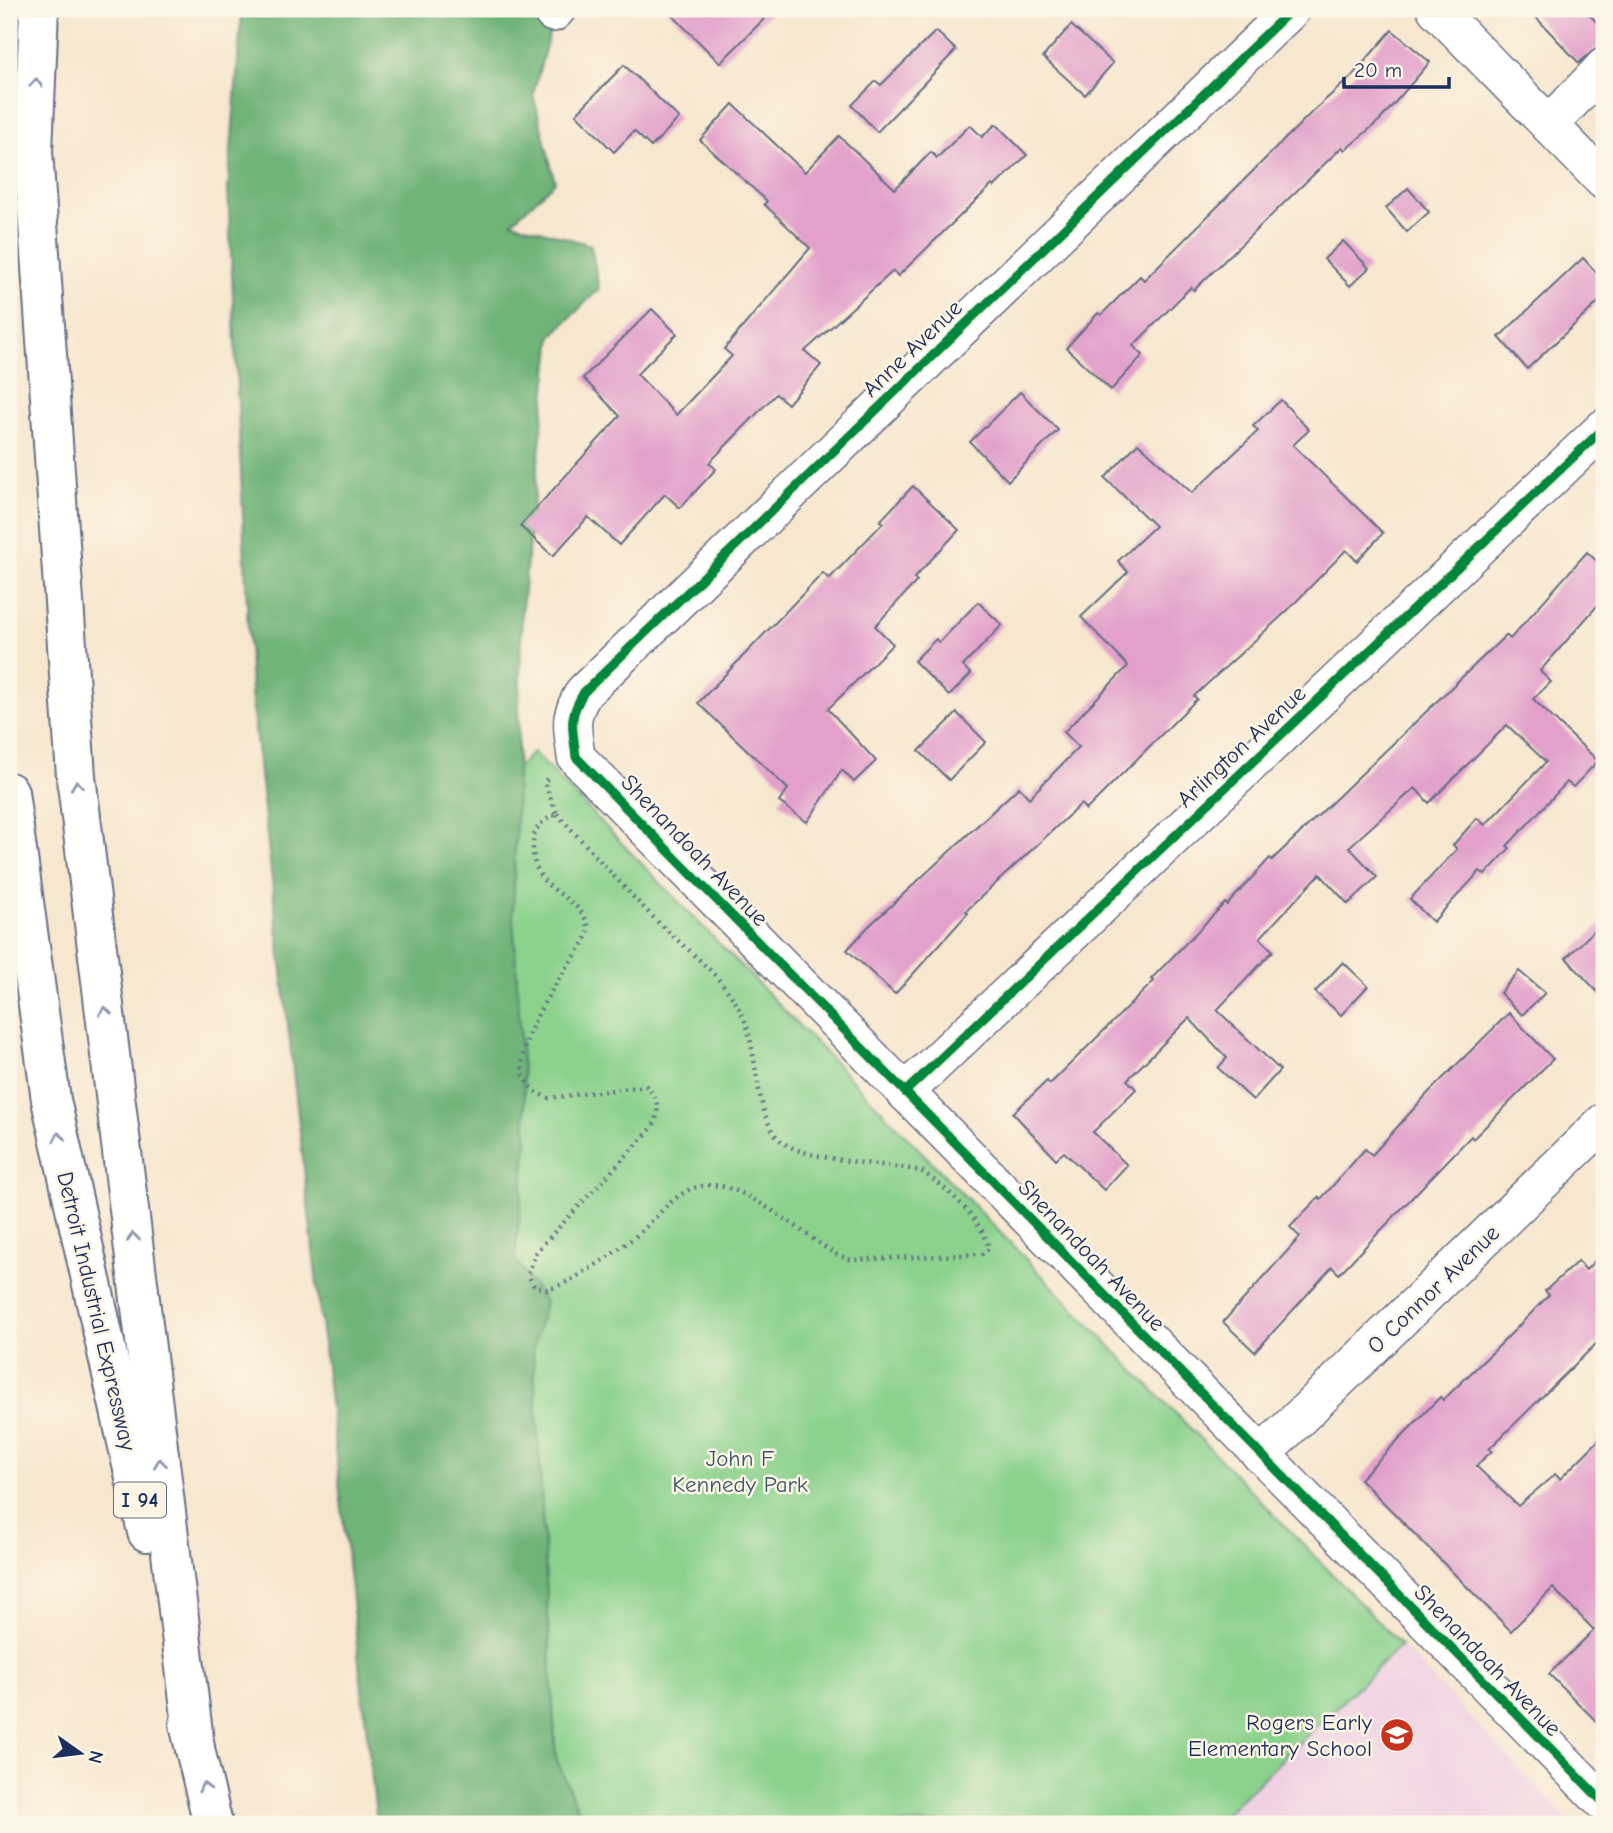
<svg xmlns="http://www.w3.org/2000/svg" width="1613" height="1833" font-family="'Comic Neue',sans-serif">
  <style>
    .built { fill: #f0d0e4 }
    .green { fill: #8bd28d; stroke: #538076; stroke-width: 2 }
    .forest { fill: #70b478; stroke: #46726b; stroke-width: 2 }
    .building { fill: #e2a0cb }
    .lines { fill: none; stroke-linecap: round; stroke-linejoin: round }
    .minor-casing { stroke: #686f86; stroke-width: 40 }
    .highway-casing { stroke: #686f86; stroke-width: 42 }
    .path { stroke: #686f86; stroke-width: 4.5; stroke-dasharray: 2 5; stroke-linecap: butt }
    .minor { stroke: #fff; stroke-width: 37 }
    .highway { stroke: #fff; stroke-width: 38 }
    .cycleway-casing { stroke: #fcf5e5; stroke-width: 13 }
    .cycleway { stroke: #00873e; stroke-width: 9 }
    .oneway { stroke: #8d97ae }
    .labels { text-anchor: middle; stroke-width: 5; stroke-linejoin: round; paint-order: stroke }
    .shield { fill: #fcf5e5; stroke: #5e6a86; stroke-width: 2 }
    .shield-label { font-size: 21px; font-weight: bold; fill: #1b2f5e }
    .street-label { font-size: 23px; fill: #1b2f5e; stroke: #fcf5e5 }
    .park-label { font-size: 23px; fill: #37586a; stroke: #fcf5e5 }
    .poi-label { font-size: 23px; fill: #1b2f5e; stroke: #fcf5e5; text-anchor: end }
  </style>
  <rect width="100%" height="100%" fill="#fcf5e5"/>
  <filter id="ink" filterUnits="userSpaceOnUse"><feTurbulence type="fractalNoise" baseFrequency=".0143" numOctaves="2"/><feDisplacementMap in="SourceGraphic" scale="14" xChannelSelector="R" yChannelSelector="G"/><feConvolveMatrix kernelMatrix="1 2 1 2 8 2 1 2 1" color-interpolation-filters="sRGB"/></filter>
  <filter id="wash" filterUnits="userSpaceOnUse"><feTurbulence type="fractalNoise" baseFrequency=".00686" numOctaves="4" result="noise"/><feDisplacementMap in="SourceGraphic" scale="28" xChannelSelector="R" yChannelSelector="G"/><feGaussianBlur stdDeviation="1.57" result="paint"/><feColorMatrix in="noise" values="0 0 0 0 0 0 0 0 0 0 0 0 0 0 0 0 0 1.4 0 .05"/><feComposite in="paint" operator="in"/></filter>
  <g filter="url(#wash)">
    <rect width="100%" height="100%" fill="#f7e7cf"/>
    <path class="built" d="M1401,1645L1572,1824H1215Z"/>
    <path class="green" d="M533,752L1401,1645L1215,1824H440L321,975Z"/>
    <path class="forest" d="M242,9H556L533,94L555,182L512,222L591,245L599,289L552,336L522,607L513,916L527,1141L515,1259L545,1302L533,1349L556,1758L584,1824H377L251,693L228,189Z"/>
    <g id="blocks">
      <g class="building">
        <path d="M666,9H774L720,63Z"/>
        <path d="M1528,9H1584L1604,30V41L1579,63Z"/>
        <path d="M1071,25L1113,63L1085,95L1043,57Z"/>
        <path d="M1392,30L1430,62L1380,120L1345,150L1342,147L1194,290L1191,287L1133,346L1143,355L1111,390L1066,348L1098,313L1101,315L1140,276L1144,280L1315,109L1352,76Z"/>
        <path d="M936,31L956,50L877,132L852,105L876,81L881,85Z"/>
        <path d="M624,65L679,118L651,147L634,131L614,152L576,114Z"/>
        <path d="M733,104L805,172L839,136L895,189L931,152L937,158L970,125L982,137L996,124L1027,155L994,187L992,185L898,276L893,271L805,351L821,365L788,404L776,394L709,463L716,469L680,508L665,494L619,545L588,517L553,556L520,526L620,416L583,378L652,309L677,334L637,374L676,415L732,356L724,349L810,248L764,204L767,201L700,140Z"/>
        <path d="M1408,188L1429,212L1407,232L1386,208Z"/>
        <path d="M1343,241L1369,268L1350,286L1324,259Z"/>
        <path d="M1583,258L1604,281V297L1527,369L1499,337Z"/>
        <path d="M1020,392L1058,430L1008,481L970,442Z"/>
        <path d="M1281,400L1309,430L1293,445L1383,533L1357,561L1346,550L1287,611L1194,696L1197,699L1086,810L1081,804L966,911L968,913L895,994L847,950L868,927L1019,787L1029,798L1079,747L1064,732L1128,666L1081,617L1128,572L1118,561L1155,526L1105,478L1138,443L1192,493L1258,431L1253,426Z"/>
        <path d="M913,486L959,530L914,578L917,581L875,626L893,644L828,709L876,761L854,782L842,770L807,822L779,802L788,789L698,703L823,573L829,579L883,523L880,521Z"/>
        <path d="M1587,552L1604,568V598L1540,671L1551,682L1533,699L1598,761L1573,787L1567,782L1507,846L1510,848L1485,875L1480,871L1433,922L1410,899L1457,849L1453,845L1477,818L1485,825L1546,762L1507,725L1429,803L1415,788L1349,847L1377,877L1348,904L1320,874L1260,938L1273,951L1217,1010L1280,1070L1253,1100L1218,1068L1227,1058L1189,1018L1127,1080L1136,1089L1093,1132L1127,1165L1104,1190L1064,1152L1056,1159L1013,1113L1047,1081L1050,1084L1154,981L1151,979L1225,903L1227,905L1270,858L1272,860L1506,635L1510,639Z"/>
        <path d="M978,602L1002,625L963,666L971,674L949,696L914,661L936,639L939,643Z"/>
        <path d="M957,713L986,742L949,780L919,751Z"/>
        <path d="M1604,921V999L1566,958Z"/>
        <path d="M1343,962L1368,986L1341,1015L1315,992Z"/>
        <path d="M1519,971L1545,993L1522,1015L1500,993Z"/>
        <path d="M1509,1013L1553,1059L1473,1139L1471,1136L1339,1274L1332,1267L1255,1352L1223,1322L1300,1237L1290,1227L1319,1197L1321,1199L1365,1149L1372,1155L1428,1093Z"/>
        <path d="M1604,1251V1336L1489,1449L1492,1451L1476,1466L1518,1506L1555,1474L1560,1479L1604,1435V1729L1549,1674L1594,1630L1553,1588L1511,1631L1360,1479L1440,1397L1443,1400L1501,1344L1549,1295L1545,1291L1578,1261L1586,1270Z"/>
      </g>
    </g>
  </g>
  <g filter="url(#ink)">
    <use href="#blocks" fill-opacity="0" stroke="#686f86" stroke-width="2"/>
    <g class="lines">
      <g class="minor-casing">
        <g id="minor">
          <path d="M1292,9L584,692C567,720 573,727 576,757L1604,1803"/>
          <path d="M1436,9L1604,181"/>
          <path d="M553,13L557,9"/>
          <path d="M1549,125L1604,67"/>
          <path d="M905,1092L1604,428"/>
          <path d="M1261,1455L1604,1122"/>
        </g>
      </g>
      <g class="highway-casing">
        <g id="highway">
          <path d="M39,9L33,151L76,776L195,1749"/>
          <path d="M9,792L51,1100L147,1532"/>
          <path d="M189,1724L213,1824"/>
        </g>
      </g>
      <g class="path">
        <path d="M547,779L544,782L557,814"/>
        <path d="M557,814C588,847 618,882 651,915C685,950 725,974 745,1021C758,1054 755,1119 781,1141C806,1162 886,1163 921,1171C946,1187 983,1220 989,1249L982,1254L851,1260L835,1254C806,1235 752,1191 720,1186C678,1179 661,1218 632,1239C613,1254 572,1283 549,1289C544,1290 539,1287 534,1286L528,1275L536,1252L652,1128C661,1111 659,1100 646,1086L549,1098C480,1076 564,975 586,939L589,929C579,889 532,897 533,846C533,828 541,821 557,814Z"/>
      </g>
      <use href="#minor" class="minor"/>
      <use href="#highway" class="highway"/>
      <g class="cycleway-casing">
        <g id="cycleway">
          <path d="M1292,9L584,692C567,720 573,727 576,757L1604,1803"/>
          <path d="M905,1092L1604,428"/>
        </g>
      </g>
      <use href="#cycleway" class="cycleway"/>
    </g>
    <defs><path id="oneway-chevron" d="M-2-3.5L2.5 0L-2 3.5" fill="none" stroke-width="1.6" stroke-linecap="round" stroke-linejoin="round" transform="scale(1.75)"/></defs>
    <g class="oneway">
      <use href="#oneway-chevron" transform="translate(36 83) rotate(-87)"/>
      <use href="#oneway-chevron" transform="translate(77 785) rotate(-97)"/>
      <use href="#oneway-chevron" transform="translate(105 1011) rotate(-97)"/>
      <use href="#oneway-chevron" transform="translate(59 1137) rotate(-101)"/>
      <use href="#oneway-chevron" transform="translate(133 1237) rotate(-97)"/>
      <use href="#oneway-chevron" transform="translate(160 1463) rotate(-97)"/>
      <use href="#oneway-chevron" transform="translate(204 1787) rotate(-104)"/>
    </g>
  </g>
  <defs>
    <g id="school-disc" transform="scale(1.75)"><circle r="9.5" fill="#c8321e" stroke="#fcf5e5"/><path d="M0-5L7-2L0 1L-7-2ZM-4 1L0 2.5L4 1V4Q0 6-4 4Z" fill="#fff"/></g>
  </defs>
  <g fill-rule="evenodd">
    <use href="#school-disc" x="1397" y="1735"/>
  </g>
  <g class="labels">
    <rect class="shield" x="114" y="1482.5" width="52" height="35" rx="5"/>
    <g class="shield-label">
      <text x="140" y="1507">I 94</text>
    </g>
    <g class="street-label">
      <text transform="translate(912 348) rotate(-44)" y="8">Anne Avenue</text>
      <text transform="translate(1241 746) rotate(-43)" y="8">Arlington Avenue</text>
      <text transform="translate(695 850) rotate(46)" y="8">Shenandoah Avenue</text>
      <text transform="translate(1092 1255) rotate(46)" y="8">Shenandoah Avenue</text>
      <text transform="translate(1433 1289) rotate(-44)" y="8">O Connor Avenue</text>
      <text transform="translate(97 1311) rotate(77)" y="8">Detroit Industrial Expressway</text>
      <text transform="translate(1488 1660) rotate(46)" y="8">Shenandoah Avenue</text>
    </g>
    <g class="park-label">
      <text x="740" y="1466">John F<tspan x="740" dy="26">Kennedy Park</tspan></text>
    </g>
    <g class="poi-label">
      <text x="1372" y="1730">Rogers Early<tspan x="1372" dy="26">Elementary School</tspan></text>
    </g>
  </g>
  <rect width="1613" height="1833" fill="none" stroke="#fcf5e5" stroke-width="35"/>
  <g transform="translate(80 1753) rotate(104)" stroke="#fcf5e5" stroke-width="5" paint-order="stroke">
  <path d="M0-5L12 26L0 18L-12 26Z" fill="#1b2f5e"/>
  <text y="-10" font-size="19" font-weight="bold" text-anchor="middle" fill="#1b2f5e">N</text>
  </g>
  <path d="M1344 77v10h105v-10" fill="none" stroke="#1b2f5e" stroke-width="3.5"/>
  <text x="1354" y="77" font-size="21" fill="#1b2f5e" stroke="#fcf5e5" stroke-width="5" paint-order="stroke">20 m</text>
</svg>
